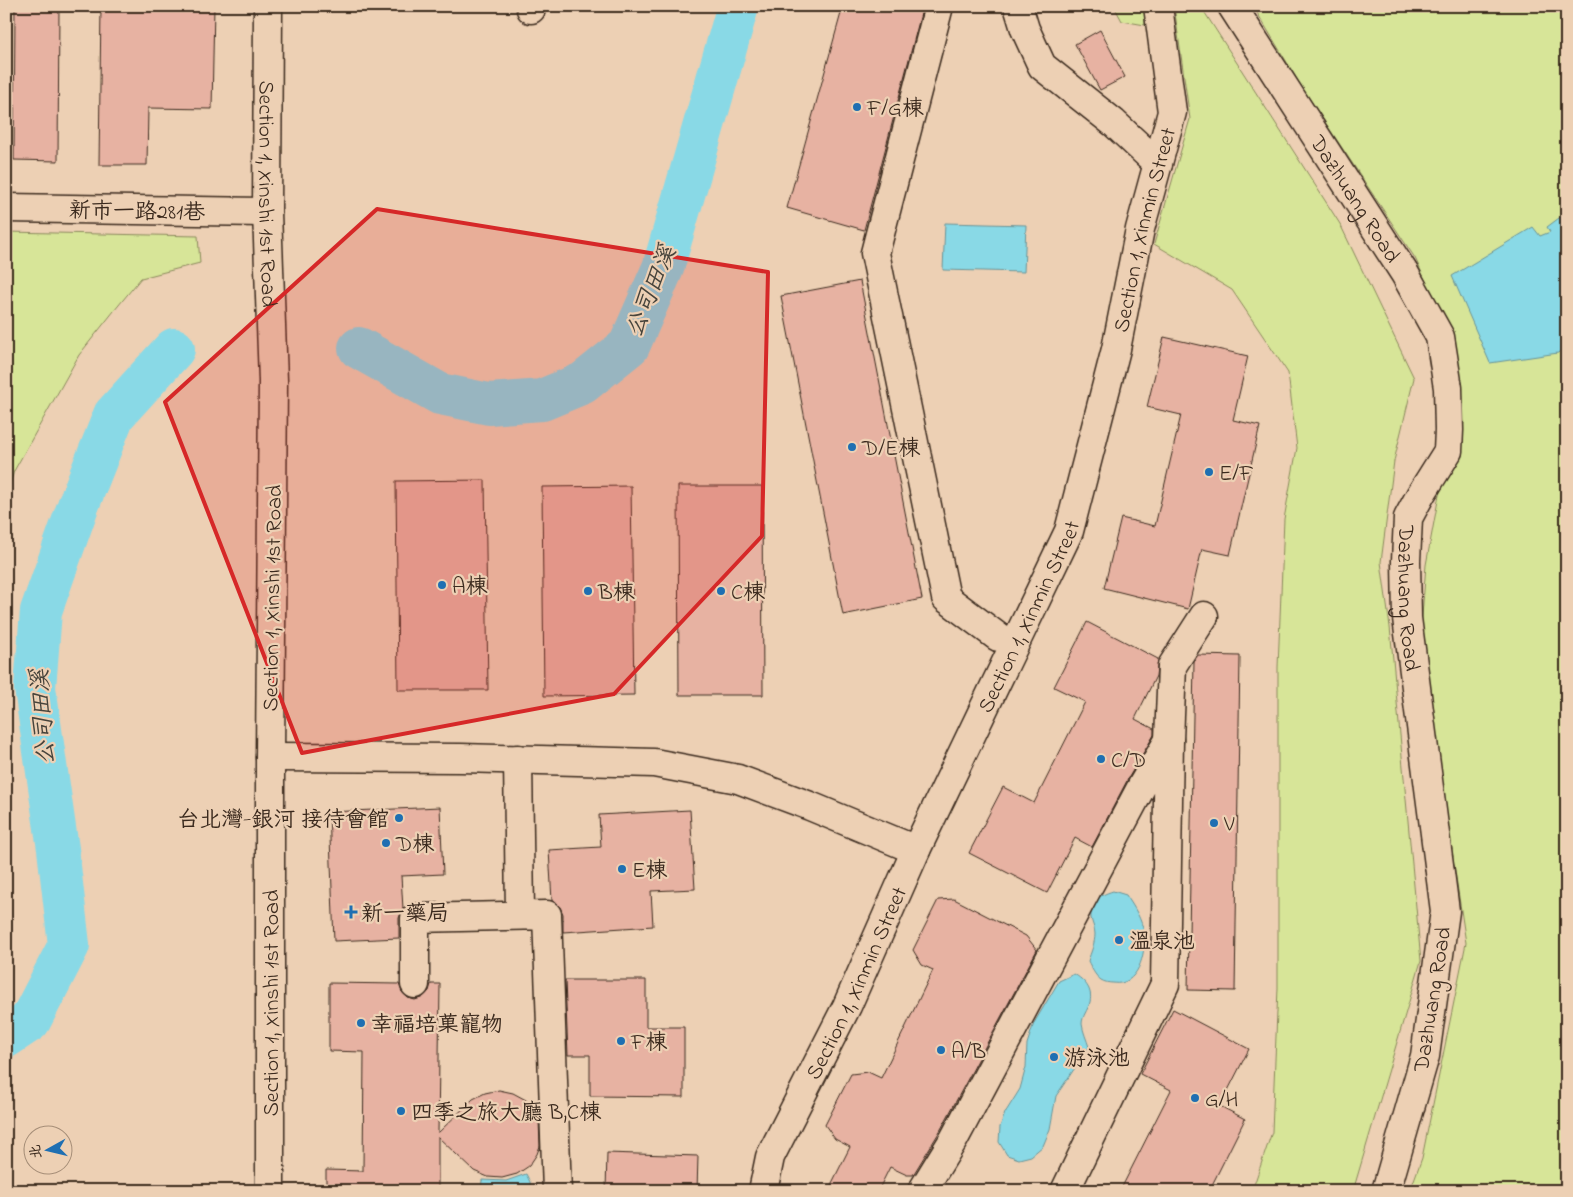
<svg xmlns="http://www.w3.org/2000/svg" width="1573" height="1197" font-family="'Indie Flower','LXGW WenKai TC',sans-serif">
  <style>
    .green { fill: #d7e598; stroke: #89885b }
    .water { fill: #89d9e6; stroke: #6a9396 }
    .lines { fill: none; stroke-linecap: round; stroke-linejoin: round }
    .river { stroke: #89d9e6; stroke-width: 42 }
    .building { fill: #e7b2a2; stroke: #3b2a1e }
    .minor-casing { stroke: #3b2a1e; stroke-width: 31 }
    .minor { stroke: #edd0b4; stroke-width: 28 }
    .marked { fill: #d62828; fill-opacity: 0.2; stroke: #d62828; stroke-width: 4; stroke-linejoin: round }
    .poi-dot { fill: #1f6fb2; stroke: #edd0b4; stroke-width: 2 }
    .labels { text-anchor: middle; stroke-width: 4.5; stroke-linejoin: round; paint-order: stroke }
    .poi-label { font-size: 22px; fill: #3b2a1e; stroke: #edd0b4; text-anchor: start }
    .street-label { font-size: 22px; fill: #3b2a1e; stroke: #edd0b4 }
    .water-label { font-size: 24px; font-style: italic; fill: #47443c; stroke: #edd0b4 }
  </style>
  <rect width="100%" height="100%" fill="#edd0b4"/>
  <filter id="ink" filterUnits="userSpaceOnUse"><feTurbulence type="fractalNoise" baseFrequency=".02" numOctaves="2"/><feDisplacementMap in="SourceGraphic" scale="10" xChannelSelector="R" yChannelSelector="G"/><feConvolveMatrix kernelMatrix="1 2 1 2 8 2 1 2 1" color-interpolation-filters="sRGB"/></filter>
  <g filter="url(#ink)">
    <g class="green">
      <path d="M1114,6H1145V25L1122,21Z"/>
      <path d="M1174,6H1204L1205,13L1340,224L1414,378L1394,461L1381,562L1390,627L1421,961L1353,1191H1252L1272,1132L1278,988V667L1284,519L1297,448L1288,373L1232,290L1154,244L1190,119Z"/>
      <path d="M1253,6H1567V1191H1410L1422,1158L1466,943L1420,642L1426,565L1439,495L1464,423L1450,334L1415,258L1303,89Z"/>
      <path d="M6,232L198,236L200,263L141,278L114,311L79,355L14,471L6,497Z"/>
    </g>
    <g class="water">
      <path d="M1567,212V345L1558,353L1490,363L1452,276L1533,227L1540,236L1550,232L1547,227Z"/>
      <path d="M945,223L1026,225L1024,272L943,270Z"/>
      <path d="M1113,891L1126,895C1134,907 1142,919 1144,934C1146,954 1138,987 1113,983C1109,983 1104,982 1101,980C1095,976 1091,967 1088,961C1091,952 1095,943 1095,934C1095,929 1092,923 1091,918C1090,900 1098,896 1113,891Z"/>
      <path d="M1074,974C1084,980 1093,989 1090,1002C1088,1010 1082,1016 1082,1024C1083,1032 1087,1040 1089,1047L1056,1096L1050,1129L1043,1146L1031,1156L1019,1159L1007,1155L999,1142L1000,1127L1005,1113L1020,1089L1026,1067L1027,1044L1034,1023L1059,981Z"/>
      <path d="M526,1174L530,1182L531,1191H481L482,1180L506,1181Z"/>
    </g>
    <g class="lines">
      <g class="river">
        <path d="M359,348L440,394L489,404L542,400L583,383L629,346L663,268L738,6"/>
        <path d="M6,1037L30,1021L69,945L58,849L35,688L41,611L78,506L114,415L174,349"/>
      </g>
    </g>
    <g class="building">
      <path d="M15,6H59L58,161L14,160Z"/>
      <path d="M101,6H214L212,109L148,108L147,165H99Z"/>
      <path d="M843,6H923L864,230L787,208Z"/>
      <path d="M1100,30L1125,77L1100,90L1075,44Z"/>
      <path d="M860,281L922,599L843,615L781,296Z"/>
      <path d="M1164,337L1248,356L1233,420L1260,426L1230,555L1202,549L1188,609L1104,588L1121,518L1155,526L1181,415L1147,407Z"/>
      <path d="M485,480L488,690H398L396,481Z"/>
      <path d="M631,486L634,695L544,696L542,487Z"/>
      <path d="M678,486H762L763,695H679Z"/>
      <path d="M1087,622L1158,659L1156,676L1135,719L1154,729V735L1129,777L1092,847L1075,838L1047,893L969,853L1003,787L1034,803L1085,702L1054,687Z"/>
      <path d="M1198,655L1240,656L1235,991L1188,990L1194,661Z"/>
      <path d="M440,807L443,874L401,876L403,909L399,918V938L334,941L329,812Z"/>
      <path d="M690,810L695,889L651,891L653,926L563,932V914L560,907L552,901L549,850L601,847L599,815Z"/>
      <path d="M954,899L1026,936L1037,950L940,1131L913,1175H907L890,1167L878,1191H828L850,1147L835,1139L825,1125L851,1074L868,1072L881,1078L933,970L922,965L913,950L938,900Z"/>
      <path d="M565,980H646V1027H684V1097L590,1096V1055H568Z"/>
      <path d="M329,983L399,984L402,992L408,998L415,1000L423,997L429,991L431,984H440L438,1133L473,1099L485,1093L499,1090L513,1093L526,1100L535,1111L539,1120L540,1146L537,1154L529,1166L517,1174L502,1178L488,1177L474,1171L438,1137V1191H326V1170L363,1171L364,1052L329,1051Z"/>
      <path d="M1173,1009L1249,1049L1220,1106L1245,1119L1209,1191H1120L1171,1090L1140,1074Z"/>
      <path d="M607,1153L698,1156L697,1191H606Z"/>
    </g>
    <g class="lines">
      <g class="minor-casing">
        <g id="minor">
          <path id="s1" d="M268,6L267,212L273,381L270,757V1191"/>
          <path d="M939,6L875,253L946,598L998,637"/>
          <path d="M1018,6L1025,29L1042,66L1114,123L1158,164"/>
          <path id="s2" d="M1232,6L1405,274L1440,337L1448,388L1449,430L1448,451L1421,494L1408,518L1406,561L1407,618L1445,911L1425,1056L1386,1191"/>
          <path d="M531,9V6"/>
          <path d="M6,208L267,212"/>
          <path d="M1169,740L1172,666L1204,616"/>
          <path d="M270,757L461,758L654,763L738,779L810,806L916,850"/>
          <path d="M518,759L520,915"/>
          <path d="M415,984V918L547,915L557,1191"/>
          <path id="s3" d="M763,1191L770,1157L847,1006L916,850L1069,531L1116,349L1140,229L1172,112L1158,6"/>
          <path d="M922,1191L954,1139L1143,784L1169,740L1165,984L1065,1191"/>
        </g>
      </g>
      <use href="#minor" class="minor"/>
    </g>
  </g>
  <path class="marked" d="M377,209L768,272L762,536L614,694L302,753L165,402Z"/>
  <g class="poi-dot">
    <circle cx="857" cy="107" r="5"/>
    <circle cx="852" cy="447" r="5"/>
    <circle cx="1209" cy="472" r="5"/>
    <circle cx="442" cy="585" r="5"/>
    <circle cx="588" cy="591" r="5"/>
    <circle cx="721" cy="591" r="5"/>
    <circle cx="1101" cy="759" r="5"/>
    <circle cx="399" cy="818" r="5"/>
    <circle cx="1214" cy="823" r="5"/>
    <circle cx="386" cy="843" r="5"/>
    <circle cx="622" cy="869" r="5"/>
    <path d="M348.5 904.5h5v5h5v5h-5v5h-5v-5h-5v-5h5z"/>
    <circle cx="1119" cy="940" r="5"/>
    <circle cx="361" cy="1023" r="5"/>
    <circle cx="621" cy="1041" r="5"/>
    <circle cx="941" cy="1050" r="5"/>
    <circle cx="1054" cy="1057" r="5"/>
    <circle cx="1195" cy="1098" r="5"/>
    <circle cx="401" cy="1111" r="5"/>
  </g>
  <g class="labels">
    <g class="poi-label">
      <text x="867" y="115">F/G棟</text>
      <text x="862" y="455">D/E棟</text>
      <text x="1219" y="480">E/F</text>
      <text x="452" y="593">A棟</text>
      <text x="598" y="599">B棟</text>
      <text x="731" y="599">C棟</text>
      <text x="1111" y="767">C/D</text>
      <text x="389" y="826" text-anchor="end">台北灣-銀河 接待會館</text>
      <text x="1224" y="831">V</text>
      <text x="396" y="851">D棟</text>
      <text x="632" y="877">E棟</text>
      <text x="361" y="920">新一藥局</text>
      <text x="1129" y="948">溫泉池</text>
      <text x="371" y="1031">幸福培菓寵物</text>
      <text x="631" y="1049">F棟</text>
      <text x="951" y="1058">A/B</text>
      <text x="1064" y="1065">游泳池</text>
      <text x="1205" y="1106">G/H</text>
      <text x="411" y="1119">四季之旅大廳 B,C棟</text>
    </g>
    <g class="street-label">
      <text dy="8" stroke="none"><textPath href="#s1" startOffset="188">Section 1, Xinshi 1st Road</textPath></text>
      <text dy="8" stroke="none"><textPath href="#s2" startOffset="229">Dazhuang Road</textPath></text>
      <text transform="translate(137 210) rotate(1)" y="8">新市一路281巷</text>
      <text dy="8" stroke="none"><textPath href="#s3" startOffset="1039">Section 1, Xinmin Street</textPath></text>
      <text dy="8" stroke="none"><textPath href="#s2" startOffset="664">Dazhuang Road</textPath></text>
      <text transform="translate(271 598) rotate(-89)" y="8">Section 1, Xinshi 1st Road</text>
      <text dy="8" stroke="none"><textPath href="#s3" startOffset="634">Section 1, Xinmin Street</textPath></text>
      <text dy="8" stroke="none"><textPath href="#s3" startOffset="229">Section 1, Xinmin Street</textPath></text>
      <text transform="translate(1431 999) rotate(-81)" y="8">Dazhuang Road</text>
      <text transform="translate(270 1003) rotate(-90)" y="8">Section 1, Xinshi 1st Road</text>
    </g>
    <g class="water-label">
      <text transform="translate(650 291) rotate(-68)" y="8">公司田溪</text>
      <text transform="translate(42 717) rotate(-94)" y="8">公司田溪</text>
    </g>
  </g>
  <rect width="1573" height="1197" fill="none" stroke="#edd0b4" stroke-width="25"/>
  <rect x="12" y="12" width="1548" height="1172" fill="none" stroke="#3b2a1e" stroke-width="2" filter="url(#ink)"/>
  <g transform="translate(48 1150) rotate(262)"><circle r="24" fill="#edd0b4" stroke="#a68e78"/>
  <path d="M0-4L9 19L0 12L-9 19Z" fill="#1f6fb2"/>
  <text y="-8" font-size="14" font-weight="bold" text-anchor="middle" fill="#3b2a1e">北</text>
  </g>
</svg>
